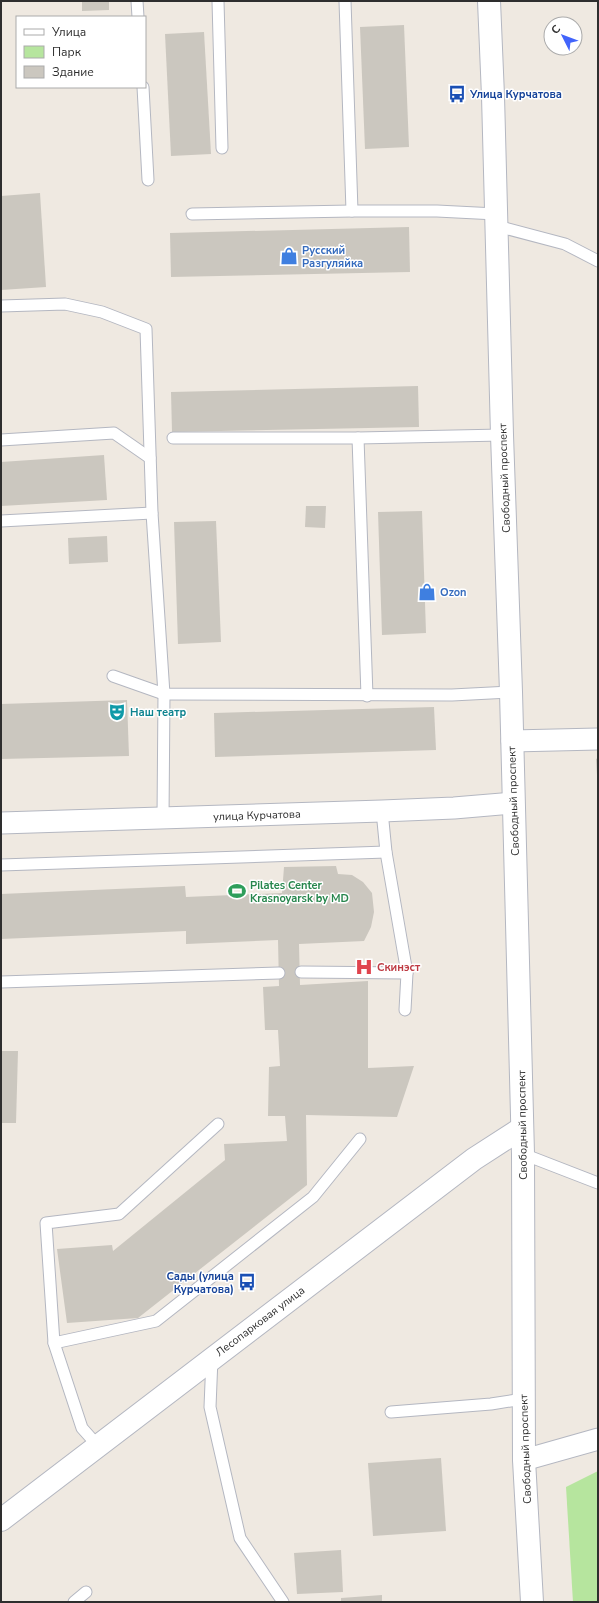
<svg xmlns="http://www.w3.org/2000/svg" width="599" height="1603" font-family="'Nunito Sans',sans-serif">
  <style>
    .green { fill: #b6e59e }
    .building { fill: #cbc7bf }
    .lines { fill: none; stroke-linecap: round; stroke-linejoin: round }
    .lane-casing { stroke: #b4b7c1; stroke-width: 13 }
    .street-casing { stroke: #b4b7c1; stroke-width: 23 }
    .secondary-casing { stroke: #b4b7c1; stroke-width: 24 }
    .lane { stroke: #fff; stroke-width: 11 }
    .street { stroke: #fff; stroke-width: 21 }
    .secondary { stroke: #fff; stroke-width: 22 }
    .labels { text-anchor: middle; stroke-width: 3; stroke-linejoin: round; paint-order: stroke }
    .transit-label { font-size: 11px; font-weight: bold; fill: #164399; stroke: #fff; text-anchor: start }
    .shop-label { font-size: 11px; font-weight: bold; fill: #366cbe; stroke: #fff; text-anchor: start }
    .street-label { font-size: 11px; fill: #2e2e2e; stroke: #fff }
    .culture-label { font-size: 11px; font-weight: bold; fill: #0d838f; stroke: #fff; text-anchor: start }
    .leisure-label { font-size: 11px; font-weight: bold; fill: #27864d; stroke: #fff; text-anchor: start }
    .health-label { font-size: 11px; font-weight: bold; fill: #be3a42; stroke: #fff; text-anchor: start }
  </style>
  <rect width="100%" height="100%" fill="#efe9e1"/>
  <path class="green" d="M598,1471V1602H573L566,1487Z"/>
  <g class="building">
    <path d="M82,1H109V10L82,11Z"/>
    <path d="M404,25L409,147L365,149L360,27Z"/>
    <path d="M204,32L211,154L171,156L165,34Z"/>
    <path d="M40,193L46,287L1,290V196Z"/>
    <path d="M409,227L410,272L171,277L170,233Z"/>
    <path d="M418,386L419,427L172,432L171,392Z"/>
    <path d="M104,455L107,500L1,506V462Z"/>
    <path d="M306,506H326L325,528L305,527Z"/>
    <path d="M422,511L426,633L382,635L378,512Z"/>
    <path d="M216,521L221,642L178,644L174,522Z"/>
    <path d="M107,536L108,562L69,564L68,538Z"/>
    <path d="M127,700L129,756L1,759V704Z"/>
    <path d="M434,707L436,750L215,757L214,713Z"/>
    <path d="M598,758V775H597L596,759Z"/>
    <path d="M336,866L338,874L352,875L363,882L372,893L374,912L371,927L364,941L299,944L300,985L368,981V1068L414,1066L397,1117L306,1115L307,1185L138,1318L67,1323L57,1249L112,1245L113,1251L225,1160L224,1144L287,1141L285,1116H268L269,1067L280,1066L278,1030H265L263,987L279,986L278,940L186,944V931L1,939V894L185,886L186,897L282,893L284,867Z"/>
    <path d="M1,1051H18L16,1123H1Z"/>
    <path d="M441,1458L446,1531L373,1536L368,1463Z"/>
    <path d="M341,1550L343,1592L297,1594L294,1553Z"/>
    <path d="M382,1595V1602H341V1598Z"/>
  </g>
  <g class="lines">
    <g class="lane-casing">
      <g id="lane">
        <path d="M137,1L138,17"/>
        <path d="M218,1L222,148"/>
        <path d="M345,1L352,211H437L496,214"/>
        <path d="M143,87L148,180"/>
        <path d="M192,214L352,211"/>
        <path d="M497,226L565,244L598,261"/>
        <path d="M1,306L65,304L102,312L146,329L152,513L164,694L163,818"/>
        <path d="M173,438H358L502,435"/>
        <path d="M358,438L367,696"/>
        <path d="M1,440L114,433L150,458"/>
        <path d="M1,521L152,513"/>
        <path d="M113,676L164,694L452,695L511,692"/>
        <path d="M382,811L386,852L407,973L405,1010"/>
        <path d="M1,865L386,852"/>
        <path d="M301,972L407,973"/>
        <path d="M1,982L279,973"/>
        <path d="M523,1154L598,1183"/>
        <path d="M54,1343L156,1321L313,1197L360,1139"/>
        <path d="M212,1358L210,1407L240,1538L283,1602"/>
        <path d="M391,1412L491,1404L523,1399"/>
        <path d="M98,1446L82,1428L54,1343L46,1223L119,1214L218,1124"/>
        <path d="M74,1602L86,1592"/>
      </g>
    </g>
    <g class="street-casing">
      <g id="street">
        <path d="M512,741L598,739"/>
        <path d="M1,823L382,811L454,808L513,803"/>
        <path d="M524,1460L598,1439"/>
      </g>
    </g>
    <g class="secondary-casing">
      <g id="secondary">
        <path d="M489,1L493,96L502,435L511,692L523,1154L524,1460L532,1602"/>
        <path d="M1,1520L474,1159L522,1128"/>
      </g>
    </g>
    <use href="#lane" class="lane"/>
    <use href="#street" class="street"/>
    <use href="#secondary" class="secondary"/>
  </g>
  <defs>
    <g id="bus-bare" transform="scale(1.38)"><path d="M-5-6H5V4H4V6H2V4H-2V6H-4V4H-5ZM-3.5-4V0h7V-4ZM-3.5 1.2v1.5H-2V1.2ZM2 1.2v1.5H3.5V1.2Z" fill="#1a4fb4" stroke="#fff" stroke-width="2.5" paint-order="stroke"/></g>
    <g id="shop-bare" transform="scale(1.38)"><path d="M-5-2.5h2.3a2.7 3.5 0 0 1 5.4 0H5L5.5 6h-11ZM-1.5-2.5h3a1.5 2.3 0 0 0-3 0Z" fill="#3f7fe0" stroke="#fff" stroke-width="2.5" paint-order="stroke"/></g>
    <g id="theatre-bare" transform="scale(1.38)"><path d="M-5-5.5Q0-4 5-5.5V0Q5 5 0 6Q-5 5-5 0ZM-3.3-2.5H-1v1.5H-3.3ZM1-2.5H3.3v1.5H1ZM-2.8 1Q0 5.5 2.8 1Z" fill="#0f9aa8" stroke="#fff" stroke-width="2.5" paint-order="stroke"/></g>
    <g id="stadium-bare" transform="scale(1.38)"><path d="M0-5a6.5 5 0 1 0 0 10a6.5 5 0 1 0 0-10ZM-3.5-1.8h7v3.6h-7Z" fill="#2e9e5b" stroke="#fff" stroke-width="2.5" paint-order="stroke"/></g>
    <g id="hospital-bare" transform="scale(1.38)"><path d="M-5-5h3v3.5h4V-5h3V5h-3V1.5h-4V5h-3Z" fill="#e0444e" stroke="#fff" stroke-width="2.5" paint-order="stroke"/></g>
  </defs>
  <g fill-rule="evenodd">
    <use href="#bus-bare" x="457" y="94"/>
    <use href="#shop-bare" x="289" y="256"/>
    <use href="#shop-bare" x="427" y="592"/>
    <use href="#theatre-bare" x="117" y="712"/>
    <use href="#stadium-bare" x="237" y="891"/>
    <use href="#hospital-bare" x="364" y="967"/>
    <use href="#bus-bare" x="247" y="1282"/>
  </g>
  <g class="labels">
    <g class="transit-label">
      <text x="470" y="98">Улица Курчатова</text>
      <text x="234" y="1280" text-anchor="end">Сады (улица<tspan x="234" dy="13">Курчатова)</tspan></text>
    </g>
    <g class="shop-label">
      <text x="302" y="254">Русский<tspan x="302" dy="13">Разгуляйка</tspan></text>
      <text x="440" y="596">Ozon</text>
    </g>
    <g class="street-label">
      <text transform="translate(504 478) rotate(-92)" y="4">Свободный проспект</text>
      <text transform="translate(513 801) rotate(-92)" y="4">Свободный проспект</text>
      <text transform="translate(257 815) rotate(-2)" y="4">улица Курчатова</text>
      <text transform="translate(522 1125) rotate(-91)" y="4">Свободный проспект</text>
      <text transform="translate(260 1321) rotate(-37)" y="4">Лесопарковая улица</text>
      <text transform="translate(525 1449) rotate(-92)" y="4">Свободный проспект</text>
    </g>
    <g class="culture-label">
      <text x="130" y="716">Наш театр</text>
    </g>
    <g class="leisure-label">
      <text x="250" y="889">Pilates Center<tspan x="250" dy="13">Krasnoyarsk by MD</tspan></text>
    </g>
    <g class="health-label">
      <text x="377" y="971">Скинэст</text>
    </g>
  </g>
  <rect width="599" height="1603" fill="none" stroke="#2e2e2e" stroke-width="4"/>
  <rect x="16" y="16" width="130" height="72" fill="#ffffff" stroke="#ababab"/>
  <rect x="24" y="29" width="20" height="6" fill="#ffffff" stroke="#ababab"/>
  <text x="52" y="36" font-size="12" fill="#2e2e2e">Улица</text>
  <rect x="24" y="46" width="20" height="12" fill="#b6e59e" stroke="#ababab"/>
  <text x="52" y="56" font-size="12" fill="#2e2e2e">Парк</text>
  <rect x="24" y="66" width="20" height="12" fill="#cbc7bf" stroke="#ababab"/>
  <text x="52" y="76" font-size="12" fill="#2e2e2e">Здание</text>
  <g transform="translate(563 36) rotate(312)"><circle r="19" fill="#ffffff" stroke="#ababab"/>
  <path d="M0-3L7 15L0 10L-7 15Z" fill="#4264fb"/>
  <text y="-6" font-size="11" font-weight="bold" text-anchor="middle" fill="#2e2e2e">С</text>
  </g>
</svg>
